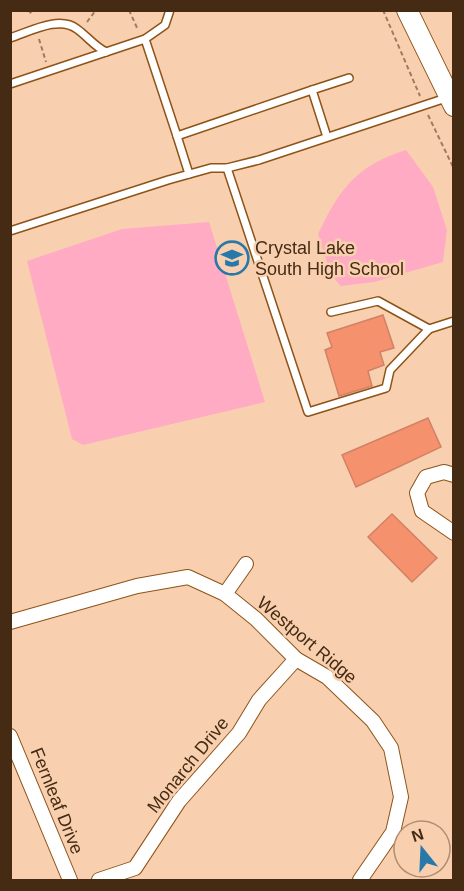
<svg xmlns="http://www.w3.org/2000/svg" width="464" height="891" font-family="Helvetica,sans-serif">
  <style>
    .green { fill: #feabc3 }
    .building { fill: #f5916d; stroke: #d18265; stroke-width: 1.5 }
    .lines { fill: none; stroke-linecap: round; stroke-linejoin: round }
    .lane-casing { stroke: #8e5317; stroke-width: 10 }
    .street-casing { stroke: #8e5317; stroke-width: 16 }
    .secondary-casing { stroke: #8e5317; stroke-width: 22 }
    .path { stroke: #9d7c60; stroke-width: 2; stroke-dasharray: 4.5 3; stroke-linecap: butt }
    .lane { stroke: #fff; stroke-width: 7 }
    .street { stroke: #fff; stroke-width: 14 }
    .secondary { stroke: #fff; stroke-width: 20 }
    .labels { text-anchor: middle; stroke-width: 5; stroke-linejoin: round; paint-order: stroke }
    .poi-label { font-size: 18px; fill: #452b13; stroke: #f9d0af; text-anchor: start }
    .street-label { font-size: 18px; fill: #452b13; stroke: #f9d0af }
  </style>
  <rect width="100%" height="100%" fill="#f9d0af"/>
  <g class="green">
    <path d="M406,150L433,187L447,230L443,262L374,282L341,286L331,275L318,234C340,188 356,166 406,150Z"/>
    <path d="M209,222L265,402L83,445L72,439L27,261L122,229Z"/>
  </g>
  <g class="building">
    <path d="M383,315L394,348L380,352L384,365L368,371L372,386L339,396L325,350L332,347L327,333Z"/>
    <path d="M428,418L441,447L356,487L342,455Z"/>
    <path d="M392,514L437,558L412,582L368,537Z"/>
  </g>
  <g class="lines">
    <g class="lane-casing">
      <g id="lane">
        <path d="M10,38C29,32 59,15 77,29C88,37 94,46 106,52"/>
        <path d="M145,39L177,136L312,90L327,137"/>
        <path d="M10,84L145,39L165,25L170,10"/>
        <path d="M312,90L349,78"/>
        <path d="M177,136L189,174"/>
        <path d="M227,168L308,412L386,388L390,370L429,329"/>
        <path d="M10,231L168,180L211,168H227L259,160L449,97"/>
        <path d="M331,312L378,301L429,329L454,321"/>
      </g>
    </g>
    <g class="street-casing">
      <g id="street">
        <path d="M454,475L444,472L426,477L417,493L422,511L454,533"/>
        <path d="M225,594L246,564"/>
        <path d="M10,622L137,586L188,577L225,594L256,619L296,659L327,677L373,721L391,748L401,797L393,832L360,880"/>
        <path d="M10,736L70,880"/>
        <path d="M99,880L135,868L179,801L239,733L259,700L296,659"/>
      </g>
    </g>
    <g class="secondary-casing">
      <path id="secondary" d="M407,10L454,106"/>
    </g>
    <g class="path">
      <path d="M28,10L33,15"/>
      <path d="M129,10L138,30"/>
      <path d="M383,10L420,96"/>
      <path d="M87,22L96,10"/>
      <path d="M39,39L46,62"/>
      <path d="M428,115L454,169"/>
    </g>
    <use href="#lane" class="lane"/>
    <use href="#street" class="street"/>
    <use href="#secondary" class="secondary"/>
  </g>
  <defs>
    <g id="school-ring" transform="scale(1.725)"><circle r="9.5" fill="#f9d0af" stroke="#2978aa" stroke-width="1.5"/><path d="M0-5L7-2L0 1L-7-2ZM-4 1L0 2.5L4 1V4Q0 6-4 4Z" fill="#2978aa"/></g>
  </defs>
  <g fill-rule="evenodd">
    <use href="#school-ring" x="232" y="258"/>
  </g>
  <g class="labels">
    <g class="poi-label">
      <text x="255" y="254">Crystal Lake<tspan x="255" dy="21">South High School</tspan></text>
    </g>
    <g class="street-label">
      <text transform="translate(307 640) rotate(40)" y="6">Westport Ridge</text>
      <text transform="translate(188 765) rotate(-51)" y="6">Monarch Drive</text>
      <text transform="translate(57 801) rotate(68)" y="6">Fernleaf Drive</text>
    </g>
  </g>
  <rect width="464" height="891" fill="none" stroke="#452b13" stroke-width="24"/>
  <g transform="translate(422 849) rotate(342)"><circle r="28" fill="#f9d0af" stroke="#b18e71" stroke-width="1.5"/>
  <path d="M0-4.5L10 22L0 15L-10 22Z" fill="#2978aa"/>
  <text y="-9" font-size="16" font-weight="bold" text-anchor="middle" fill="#452b13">N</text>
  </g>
</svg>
